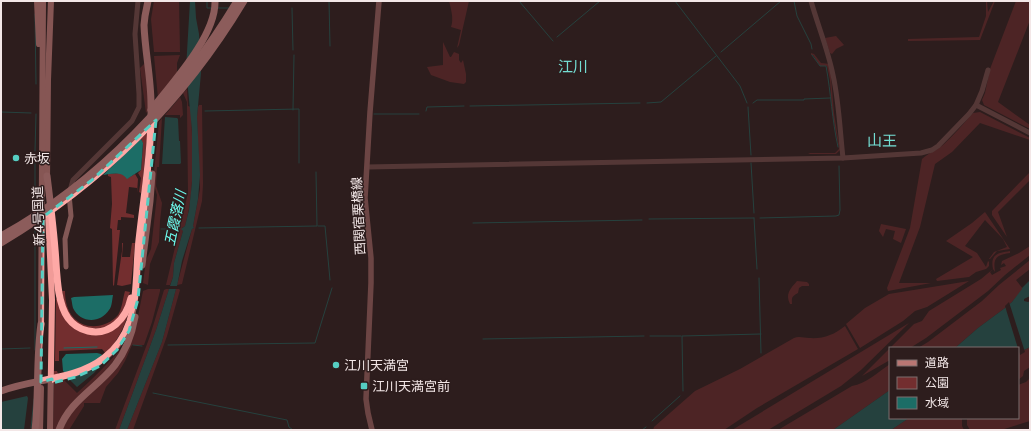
<svg xmlns="http://www.w3.org/2000/svg" width="1031" height="431" font-family="Rubik,'Noto Sans JP',sans-serif">
  <style>
    .green { fill: #732e2f }
    .water { fill: #1c6d66 }
    .pier { fill: #2d1d1d }
    .lines { fill: none; stroke-linecap: round; stroke-linejoin: round }
    .stream { stroke: #1c6d66; stroke-width: 1 }
    .tertiary { stroke: #835856; stroke-width: 5 }
    .secondary { stroke: #b97673; stroke-width: 5.5 }
    .trunk { stroke: #f19b98; stroke-width: 6 }
    .motorway { stroke: #fea9a6; stroke-width: 7 }
    .marked { fill: none; stroke: #56cec2; stroke-width: 3; stroke-dasharray: 8 5; stroke-linejoin: round }
    .poi-dot { fill: #56cec2; stroke: #2d1d1d; stroke-width: 1.5 }
    .labels { text-anchor: middle; stroke-width: 3; stroke-linejoin: round; paint-order: stroke }
    .poi-label { font-size: 13px; fill: #f3e7e7; stroke: #2d1d1d; text-anchor: start }
    .street-label { font-size: 13px; fill: #f3e7e7; stroke: #2d1d1d }
    .water-label { font-size: 14px; font-style: italic; fill: #6efdef; stroke: #2d1d1d }
    .quarter-label { font-size: 15px; fill: #73ddd2; stroke: #2d1d1d }
  </style>
  <rect width="100%" height="100%" fill="#2d1d1d"/>
  <g class="green">
    <path d="M154,1H179L180,52H154L151,19Z"/>
    <path d="M449,1H469L459,45L457,48L461,30L451,27C454,19 451,9 449,1Z"/>
    <path d="M986,1H987L988,12L994,1H995L980,40L908,41V39L979,37L986,16Z"/>
    <path d="M1016,1H1030V20L998,102L1030,125V129L984,105L982,100L985,93L990,69Z"/>
    <path d="M836,36L844,45L836,49L832,54L830,53L825,38Z"/>
    <path d="M443,42L450,57H451L454,52L459,54V60L461,63L463,60L466,74V82L464,84L450,82L431,75L427,67L443,65Z"/>
    <path d="M811,53L814,54L821,63L830,64L834,113L840,150L836,154H810L808,153H835L839,149L832,111L830,80L827,66H820L813,55H811Z"/>
    <path d="M180,55L177,63V74L158,98L154,56Z"/>
    <path d="M146,62L149,109L146,113L140,68Z"/>
    <path d="M187,89L188,106L191,107C192,147 196,187 185,226L182,228L183,231L174,263L173,277L170,285H166L188,193L187,109V102L183,93Z"/>
    <path d="M180,97L182,102L183,115L180,118V115H165Z"/>
    <path d="M199,105H202L203,184L202,201L182,284L177,285L192,229L194,228L193,226L200,189L197,117L198,107Z"/>
    <path d="M980,112L1030,138V140L980,123L952,152L935,164L920,227L899,283H931L888,291L887,288L910,228L922,159C928,153 936,151 943,145C954,135 963,124 973,113Z"/>
    <path d="M162,118L159,167H157L156,186L162,203L160,221L159,242L150,264L148,285L143,283L146,260L151,249L157,195L153,182L159,122Z"/>
    <path d="M148,132L142,187L141,193L139,192L141,178L138,173L141,170L143,144L141,139Z"/>
    <path d="M1030,172V180L998,212L1007,237L992,215V211Z"/>
    <path d="M119,173L125,175L128,178L135,174L138,179L137,193V188L129,187L126,213L134,215V218L121,217V220H118L117,230H120L114,286L113,285L112,229L110,228L112,204L111,177L108,176V174Z"/>
    <path d="M985,212L1010,249L997,251L990,259H989L994,252L1007,247L1003,239L985,220L965,246L977,253L986,267L988,261L989,262V266L986,269L976,272L969,277L937,281L936,279L973,257L946,241L972,223Z"/>
    <path d="M881,224L906,229L901,243L893,239L895,231L886,229L883,237L879,231Z"/>
    <path d="M122,243H123L122,257H130L132,243H135L131,284L122,286L117,285L122,251Z"/>
    <path d="M1030,246V255L1005,275L988,291L926,338L910,348H890V360L862,376L914,324L922,321L929,311L981,279L993,269C990,254 998,253 1010,251V253C996,255 993,258 995,272L993,269L990,272L992,275L1001,270L1000,268L1006,266L1004,263L1001,265L1002,261L1019,253Z"/>
    <path d="M1030,260V269L1016,280L1023,289L1012,302L1005,308L978,328L956,347L918,348L928,342L982,301L999,285Z"/>
    <path d="M797,281L807,282L809,284V286H802L799,288L798,293C791,297 792,297 792,304H790C785,294 790,289 797,281Z"/>
    <path d="M969,281L927,307L915,311L903,321L860,348L846,324L865,308L889,294Z"/>
    <path d="M148,289H160V291L152,322L144,345H132L125,361L118,373L106,387L100,403H84V406L69,430H62L73,409L100,384L136,326L143,291Z"/>
    <path d="M166,289H169L156,330L119,430H115L150,336L164,290Z"/>
    <path d="M176,289H179L180,290L167,336L133,430H127L162,342Z"/>
    <path d="M62,291H65C65,300 67,310 73,317C85,331 107,328 118,315C122,309 123,298 125,291L130,292C124,313 113,333 89,328C82,327 75,323 71,317C65,309 64,300 62,291Z"/>
    <path d="M59,298L63,313L95,335L129,312C124,328 117,341 106,354L102,349L59,351V361H55L56,299Z"/>
    <path d="M909,323L861,370L841,386L768,430H732Z"/>
    <path d="M845,326L858,349L757,408L724,430H653L654,427L695,391L740,369L794,338C799,336 804,338 809,338C823,339 834,335 845,326Z"/>
    <path d="M1030,347V367L1024,371L1023,376L1018,380V353Z"/>
    <path d="M122,348L119,355L56,430H53L54,371H57L58,374L77,393C93,379 107,364 122,348Z"/>
    <path d="M890,364V390L833,430H778L852,386C866,384 878,372 890,364Z"/>
    <path d="M1030,378V421L1001,430H970L967,425V418H1018V385L1026,382Z"/>
    <path d="M909,418H962V426L964,430H891Z"/>
  </g>
  <g class="water">
    <path d="M190,1H195L196,18L199,34L201,73L197,117L200,175L198,199L193,226L194,228L192,229L182,261L177,286H170L173,277L174,263L183,231L181,229L185,226L189,210L192,183V130L186,69Z"/>
    <path d="M165,117L177,118L178,119L179,141H180L181,163L180,164H162Z"/>
    <path d="M141,139L143,143L141,170L127,179C121,171 112,174 103,175Z"/>
    <path d="M1030,280V296L1024,299V301L1028,302L1030,301V347L1018,353V348H955L978,328L1005,308L1012,302L1022,289V288Z"/>
    <path d="M169,289H176L162,342L127,430H119L156,330Z"/>
    <path d="M113,295C112,300 112,307 109,310C100,324 80,323 73,308C72,305 72,301 71,298L74,297Z"/>
    <path d="M97,353L101,354L106,359L94,373L77,387L67,377V374L63,371L62,359L66,354Z"/>
    <path d="M890,390V418H909L891,430H833Z"/>
    <path d="M27,396L28,398L24,430H1V402Z"/>
  </g>
  <path class="pier" d="M1009,302L1025,352L1020,355L1005,306Z"/>
  <g class="lines">
    <g class="stream">
      <path d="M207,1V8H211"/>
      <path d="M329,1L330,46"/>
      <path d="M519,1L553,41"/>
      <path d="M675,1L740,86L747,103"/>
      <path d="M794,1L797,16L811,44L812,49"/>
      <path d="M218,8H229"/>
      <path d="M292,8L293,50"/>
      <path d="M35,14L36,84"/>
      <path d="M557,37L600,1"/>
      <path d="M721,52L781,1"/>
      <path d="M812,55L820,66H826C831,93 832,120 838,147"/>
      <path d="M647,103L661,102L716,56"/>
      <path d="M753,103L757,100H804V99L830,98"/>
      <path d="M470,106L640,103"/>
      <path d="M748,107L751,155"/>
      <path d="M293,110L294,55"/>
      <path d="M205,111L299,109V163"/>
      <path d="M426,111L427,107L464,106"/>
      <path d="M1,112L31,113"/>
      <path d="M374,114H419"/>
      <path d="M35,151L36,114"/>
      <path d="M751,163L754,213"/>
      <path d="M35,212V156"/>
      <path d="M754,218L757,269"/>
      <path d="M760,218L836,216L839,215L840,210L839,166"/>
      <path d="M649,219L754,218"/>
      <path d="M473,223L642,220"/>
      <path d="M318,226H325L330,280"/>
      <path d="M199,228L317,226L316,172"/>
      <path d="M161,229H175"/>
      <path d="M759,278L761,353"/>
      <path d="M650,336H681"/>
      <path d="M483,339L644,336"/>
      <path d="M133,345L142,346"/>
      <path d="M168,345L315,343L332,288"/>
      <path d="M64,348L97,347"/>
      <path d="M1,349L30,348"/>
      <path d="M35,350V225"/>
      <path d="M683,391L682,336L761,334"/>
      <path d="M153,393L287,420L289,427L293,430"/>
      <path d="M652,421L680,396"/>
      <path d="M31,428L34,399"/>
      <path d="M642,430L646,427"/>
    </g>
    <g class="tertiary">
      <path d="M811,1C818,26 828,50 833,75C839,102 840,131 843,158"/>
      <path d="M976,105L1030,133"/>
      <path d="M367,167L843,158L921,153L932,150L938,146L969,114L976,105L982,91L988,70"/>
      <path d="M66,267L65,239L71,216L69,194L73,180L132,121L139,107V94L135,34L138,1"/>
    </g>
    <path class="secondary" d="M372,430L368,413L366,399L371,283V258L365,198L370,112L379,1"/>
    <g class="trunk">
      <path d="M37,1L39,44"/>
      <path d="M47,179L48,80L51,1"/>
      <path d="M48,213L52,300L50,430"/>
      <path d="M41,328L43,1"/>
      <path d="M40,430L41,388"/>
    </g>
    <g class="motorway">
      <path d="M151,110C172,83 216,36 215,1"/>
      <path d="M47,176C50,200 53,225 55,249C57,269 56,301 68,318C73,325 79,329 88,331C110,336 126,319 131,298"/>
      <path d="M1,236C98,182 180,96 237,1"/>
      <path d="M1,243C102,183 184,101 244,1"/>
      <path d="M142,265L150,201L152,174"/>
      <path d="M1,391C35,378 74,381 104,358C116,349 125,336 130,321C138,295 136,266 139,240C144,194 152,150 151,104C151,78 145,52 144,25L145,16L148,1"/>
      <path d="M35,430C39,395 36,359 41,324"/>
      <path d="M59,430C70,400 96,389 115,365C126,351 132,334 135,317"/>
    </g>
  </g>
  <path d="M0 0H1031V431H0ZM156,120L138,299L129,331L117,350L100,366L76,377L52,383V379L41,382L43,217L92,180Z" fill="#2d1d1d" fill-opacity=".55" fill-rule="evenodd"/>
  <path class="marked" d="M156,120L138,299L129,331L117,350L100,366L76,377L52,383V379L41,382L43,217L92,180Z"/>
  <g class="poi-dot">
    <circle cx="16" cy="158" r="4"/>
    <circle cx="336" cy="365" r="4"/>
    <rect x="360" y="382" width="8" height="8" rx="2"/>
  </g>
  <g class="labels">
    <g class="poi-label">
      <text x="24" y="163">赤坂</text>
      <text x="344" y="370">江川天満宮</text>
      <text x="372" y="391">江川天満宮前</text>
    </g>
    <g class="street-label">
      <text transform="translate(38 216) rotate(-92)" y="5">新4号国道</text>
      <text transform="translate(358 216) rotate(-93)" y="5">西関宿栗橋線</text>
    </g>
    <g class="water-label">
      <text transform="translate(175 218) rotate(-78)" y="5">五霞落川</text>
    </g>
    <g class="quarter-label">
      <text x="573" y="72">江川</text>
      <text x="882" y="146">山王</text>
    </g>
  </g>
  <rect width="1031" height="431" fill="none" stroke="#f3e7e7" stroke-width="4"/>
  <rect x="889" y="347" width="130" height="72" fill="#2d1d1d" stroke="#7c6e6e"/>
  <rect x="897" y="360" width="20" height="6" fill="#b97673" stroke="#7c6e6e"/>
  <text x="925" y="367" font-size="12" fill="#f3e7e7">道路</text>
  <rect x="897" y="377" width="20" height="12" fill="#732e2f" stroke="#7c6e6e"/>
  <text x="925" y="387" font-size="12" fill="#f3e7e7">公園</text>
  <rect x="897" y="397" width="20" height="12" fill="#1c6d66" stroke="#7c6e6e"/>
  <text x="925" y="407" font-size="12" fill="#f3e7e7">水域</text>
</svg>
